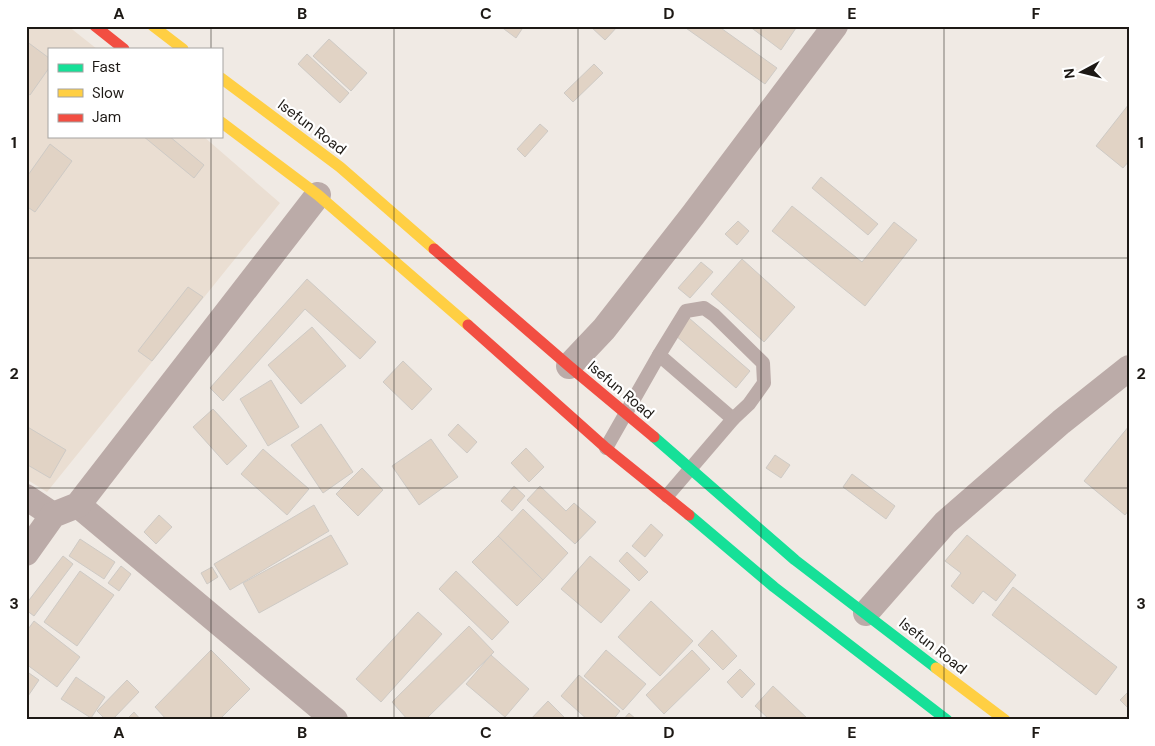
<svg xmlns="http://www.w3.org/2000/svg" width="1155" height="746" font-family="'DM Sans',sans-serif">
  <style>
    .built { fill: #eaded2 }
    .building { fill: #e1d3c5; stroke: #cecac5 }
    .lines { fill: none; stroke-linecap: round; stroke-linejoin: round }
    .lane { stroke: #bbaba8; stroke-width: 14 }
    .street { stroke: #bbaba8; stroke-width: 26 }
    .fast { stroke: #16e098; stroke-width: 11 }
    .slow { stroke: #ffcf43; stroke-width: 11 }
    .jam { stroke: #f24e42; stroke-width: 11 }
    .grid { fill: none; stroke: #1d1915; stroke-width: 1; stroke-opacity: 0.55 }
    .labels { text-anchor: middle; stroke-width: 4.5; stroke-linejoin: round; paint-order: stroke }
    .street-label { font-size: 15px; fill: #1d1915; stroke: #fff }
    .neatline { fill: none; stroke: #1d1915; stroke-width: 2 }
    .grid-label { font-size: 16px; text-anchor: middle; font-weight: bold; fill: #1d1915 }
  </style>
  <rect width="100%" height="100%" fill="#f0eae4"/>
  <path class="built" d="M26,26H68L97,49H49V136H203L280,203L47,492L26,479Z"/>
  <g class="building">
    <path d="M500,26H524L516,38Z"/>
    <path d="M590,26H618L605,40Z"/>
    <path d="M683,26H718L777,68L765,84Z"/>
    <path d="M749,26H794L796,28L781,50Z"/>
    <path d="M329,39L367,73L351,91L313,56Z"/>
    <path d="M26,41L49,58V68L30,95L26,92Z"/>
    <path d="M307,54L349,93L340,103L298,64Z"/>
    <path d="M594,64L603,73L573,102L564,93Z"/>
    <path d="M1129,104V161L1123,168L1096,146Z"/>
    <path d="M540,124L548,131L525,157L517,149Z"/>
    <path d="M143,136H169L204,165L194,178Z"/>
    <path d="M50,144L72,161L35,212L26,206V178Z"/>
    <path d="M821,177L878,224L868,235L812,188Z"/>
    <path d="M792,206L862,262L894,222L917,240L865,306L772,231Z"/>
    <path d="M738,221L749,231L737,245L725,234Z"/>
    <path d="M742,259L795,307L764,342L711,294Z"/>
    <path d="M701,262L713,272L690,298L678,288Z"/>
    <path d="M307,279L376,342L360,359L305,309L223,401L210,388Z"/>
    <path d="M188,287L203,297L152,361L138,351Z"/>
    <path d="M689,318L750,371L736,388L675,335Z"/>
    <path d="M312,327L346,366L301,404L268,365Z"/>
    <path d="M403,361L432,389L412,410L383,382Z"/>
    <path d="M271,380L299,427L268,446L240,399Z"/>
    <path d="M213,409L247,446L227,465L193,427Z"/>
    <path d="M321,424L353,472L323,493L291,445Z"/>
    <path d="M458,424L477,442L467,453L448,435Z"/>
    <path d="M26,426L66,450L50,478L26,464Z"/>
    <path d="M1129,426V510L1125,515L1084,481Z"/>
    <path d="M431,439L458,477L419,505L392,466Z"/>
    <path d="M526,448L544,467L529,482L511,463Z"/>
    <path d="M263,449L309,489L287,515L241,474Z"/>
    <path d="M775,455L790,465L781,478L766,468Z"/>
    <path d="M362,468L383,490L358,516L336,494Z"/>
    <path d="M852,474L895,506L886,519L843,487Z"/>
    <path d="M514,486L525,496L512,511L501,501Z"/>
    <path d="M540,486L566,511L574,503L596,522L575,544L527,500Z"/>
    <path d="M314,505L329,531L230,590L214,564Z"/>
    <path d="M523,509L568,553L543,580L498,536Z"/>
    <path d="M159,515L172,527L156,544L144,532Z"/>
    <path d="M651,524L663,535L645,557L632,546Z"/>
    <path d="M331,535L348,564L259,613L243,583Z"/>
    <path d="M967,535L1016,575L996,601L983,591L973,604L951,586L961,573L945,561Z"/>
    <path d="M498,536L543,580L517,606L472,562Z"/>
    <path d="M80,539L115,562L104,579L69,556Z"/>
    <path d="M627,552L648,572L639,581L619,561Z"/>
    <path d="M63,556L73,564L34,616L26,610V604Z"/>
    <path d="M590,556L630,590L601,623L561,589Z"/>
    <path d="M121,566L131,574L119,591L108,583Z"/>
    <path d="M212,567L218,577L207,584L201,573Z"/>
    <path d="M80,571L114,595L77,646L44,622Z"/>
    <path d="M456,571L509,622L492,640L439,589Z"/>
    <path d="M1013,587L1117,667L1096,695L992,615Z"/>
    <path d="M651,601L693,641L660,676L618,637Z"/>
    <path d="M418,612L442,634L381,702L356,679Z"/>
    <path d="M34,621L80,657L57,687L26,664V632Z"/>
    <path d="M469,626L494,652L425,720H408L392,702Z"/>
    <path d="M712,630L737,656L723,670L698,645Z"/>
    <path d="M211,650L250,689L219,720H167L155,707Z"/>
    <path d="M606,650L646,684L623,710L584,676Z"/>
    <path d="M692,650L710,669L664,714L646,695Z"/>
    <path d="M491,655L529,689L505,717L466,684Z"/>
    <path d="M740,669L755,684L742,698L727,682Z"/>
    <path d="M26,671L39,680L26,699Z"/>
    <path d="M579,675L620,711L613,720H588L561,696Z"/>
    <path d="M76,677L105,697L91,718L61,699Z"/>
    <path d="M127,680L139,692L112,720H106L97,711Z"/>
    <path d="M773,686L809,720H770L755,706Z"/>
    <path d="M1129,691V709L1120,700Z"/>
    <path d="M548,701L567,720H530Z"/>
    <path d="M134,712L141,720H126Z"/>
    <path d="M629,713L637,720H623Z"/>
  </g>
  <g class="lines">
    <g class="lane">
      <path d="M659,355L733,419"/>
      <path d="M606,448L659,355L686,311L704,308L714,315L763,363L764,383L749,404L733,419L667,496"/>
    </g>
    <g class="street">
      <path d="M569,366L604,329L693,215L835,26"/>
      <path d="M26,497L53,515"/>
      <path d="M78,505L335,720"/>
      <path d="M26,553L53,515L78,505L318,195"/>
      <path d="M866,613L945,523L1061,422L1129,368"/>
    </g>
    <g class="fast">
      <path d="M654,437L795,560L936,668"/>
      <path d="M689,515L774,587L947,720"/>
    </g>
    <g class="slow">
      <path d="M153,26L183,49"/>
      <path d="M221,78L340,167L434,249"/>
      <path d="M221,122L318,195L468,325"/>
      <path d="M936,668L1005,720"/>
    </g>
    <g class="jam">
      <path d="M95,26L124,49"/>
      <path d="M434,249L569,366L654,437"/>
      <path d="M468,325L606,448L689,515"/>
    </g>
  </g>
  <path class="grid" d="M211,26V49M394,26V720M578,26V720M761,26V720M944,26V720M211,136V720M26,258H1129M26,488H1129"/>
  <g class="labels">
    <g class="street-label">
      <text transform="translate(312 127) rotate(37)" y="5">Isefun Road</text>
      <text transform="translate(621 390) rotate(40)" y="5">Isefun Road</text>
      <text transform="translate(933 646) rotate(38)" y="5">Isefun Road</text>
    </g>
  </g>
  <rect width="1155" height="746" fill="none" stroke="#ffffff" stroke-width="55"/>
  <rect x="48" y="48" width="175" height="90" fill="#ffffff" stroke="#a5a3a1"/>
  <rect x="58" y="64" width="25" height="8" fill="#16e098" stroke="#a5a3a1"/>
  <text x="92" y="72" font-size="15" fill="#1d1915">Fast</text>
  <rect x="58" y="89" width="25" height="8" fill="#ffcf43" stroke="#a5a3a1"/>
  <text x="92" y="98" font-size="15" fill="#1d1915">Slow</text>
  <rect x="58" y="114" width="25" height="8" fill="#f24e42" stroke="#a5a3a1"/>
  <text x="92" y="122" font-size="15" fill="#1d1915">Jam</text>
  <g transform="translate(1082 72) rotate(263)" stroke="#ffffff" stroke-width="4" paint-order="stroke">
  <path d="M0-4L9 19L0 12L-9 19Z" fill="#1d1915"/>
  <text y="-8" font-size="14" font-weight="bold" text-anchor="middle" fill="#1d1915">N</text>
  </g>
  <rect x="28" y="28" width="1100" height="690" class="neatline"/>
  <g class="grid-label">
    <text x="119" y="19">A</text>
    <text x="302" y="19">B</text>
    <text x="486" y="19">C</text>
    <text x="669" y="19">D</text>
    <text x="852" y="19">E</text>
    <text x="1036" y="19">F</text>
    <text x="14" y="148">1</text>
    <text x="1141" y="148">1</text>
    <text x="14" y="379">2</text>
    <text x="1141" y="379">2</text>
    <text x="14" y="609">3</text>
    <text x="1141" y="609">3</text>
    <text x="119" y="738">A</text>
    <text x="302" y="738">B</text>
    <text x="486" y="738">C</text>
    <text x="669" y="738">D</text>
    <text x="852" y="738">E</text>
    <text x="1036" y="738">F</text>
  </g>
</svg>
